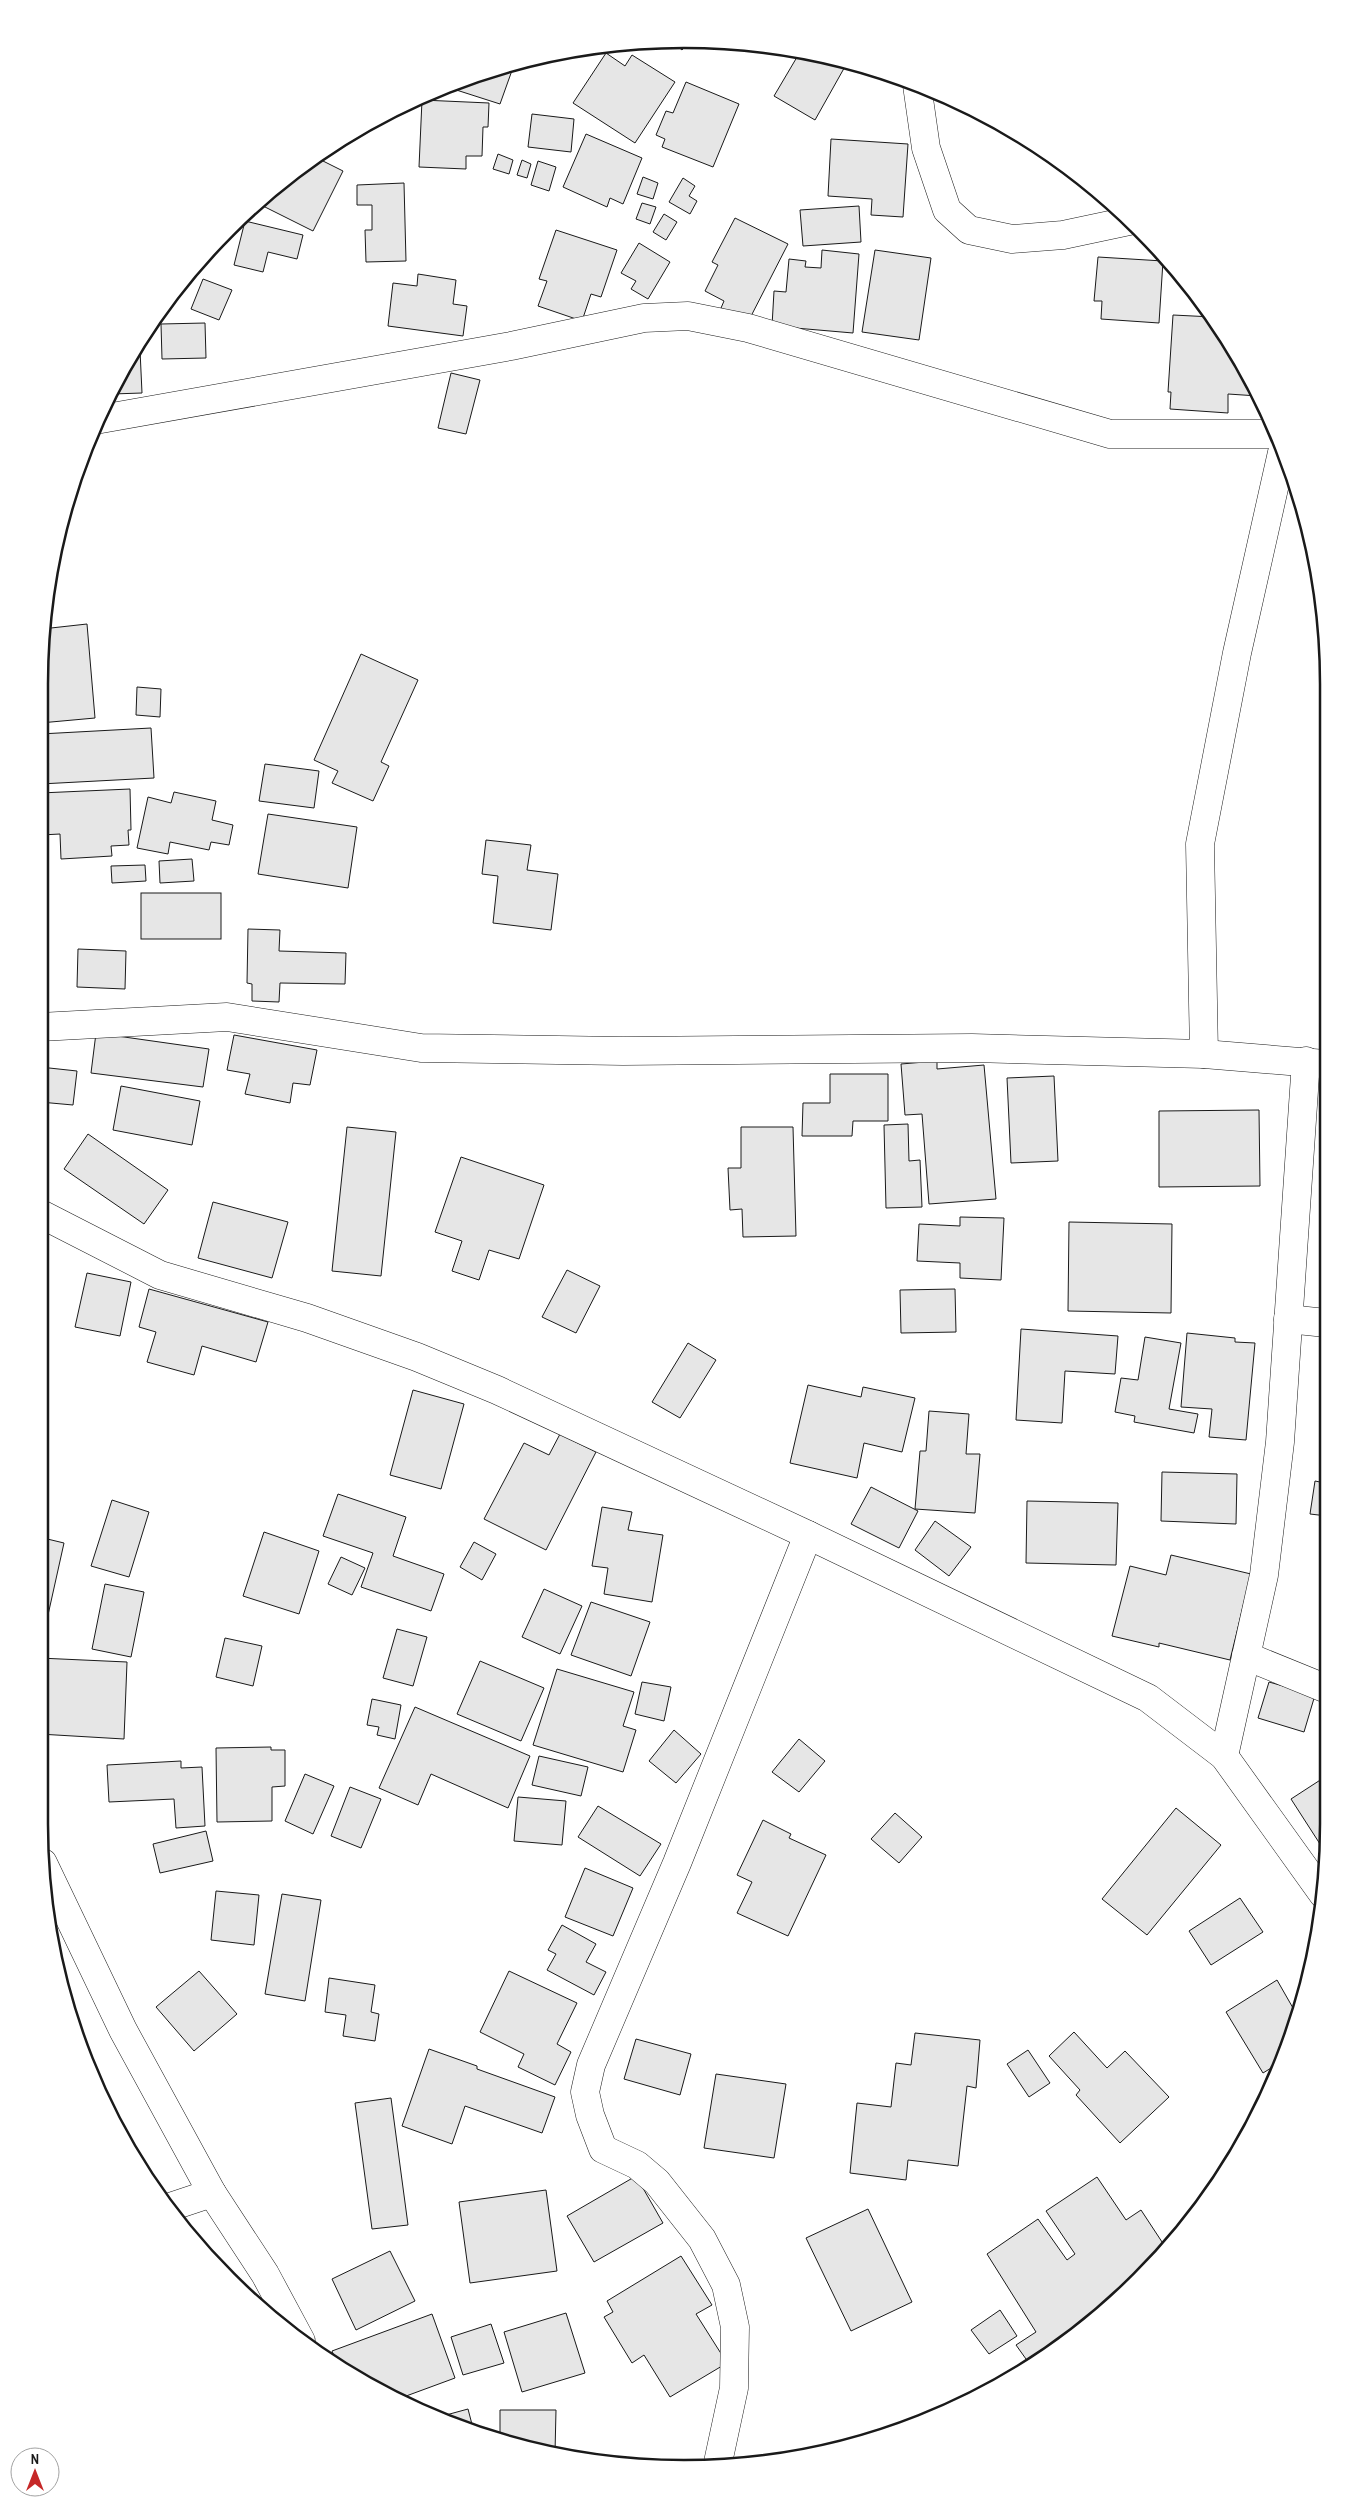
<svg xmlns="http://www.w3.org/2000/svg" width="1368" height="2507" font-family="'Archivo Narrow',sans-serif">
  <style>
    .building { fill: #e6e6e6; stroke: #1a1a1a }
    .lines { fill: none; stroke-linecap: round; stroke-linejoin: round }
    .street-casing { stroke: #1a1a1a; stroke-width: 29 }
    .street { stroke: #fff; stroke-width: 28 }
    .rim { fill: none; stroke: #1a1a1a; stroke-width: 2.5 }
  </style>
  <rect width="100%" height="100%" fill="#fff"/>
  <g class="building">
    <path d="M671,41L689,42L682,50Z"/>
    <path d="M800,52L847,63L815,120L774,96Z"/>
    <path d="M606,53L625,66L632,55L675,82L635,143L573,103Z"/>
    <path d="M515,62L500,104L447,87Z"/>
    <path d="M686,82L739,104L713,167L662,147L665,139L656,135L666,111L673,113Z"/>
    <path d="M422,100L489,103L488,127H483L482,156H466V169L419,167Z"/>
    <path d="M532,114L574,119L571,152L528,147Z"/>
    <path d="M586,134L642,158L623,204L610,198L607,207L563,187Z"/>
    <path d="M831,139L908,144L903,217L871,215L872,199L828,196Z"/>
    <path d="M498,154L513,160L509,174L493,169Z"/>
    <path d="M315,157L343,171L313,231L259,204L291,172Z"/>
    <path d="M522,160L531,164L527,178L517,175Z"/>
    <path d="M538,161L556,167L549,191L531,185Z"/>
    <path d="M643,177L658,183L653,199L637,194Z"/>
    <path d="M683,178L695,186L689,196L697,201L690,214L669,202Z"/>
    <path d="M404,183L406,261L366,262L365,230H372V205H357V185Z"/>
    <path d="M642,203L656,207L650,224L636,219Z"/>
    <path d="M859,206L861,242L803,246L800,210Z"/>
    <path d="M664,214L677,222L666,240L653,232Z"/>
    <path d="M735,218L788,244L748,322L721,308L724,301L705,291L718,265L712,262Z"/>
    <path d="M245,221L303,235L297,259L268,252L263,272L234,265Z"/>
    <path d="M556,230L617,250L601,297L591,294L582,321L538,306L547,281L539,279Z"/>
    <path d="M639,243L670,262L648,299L631,289L636,281L621,273Z"/>
    <path d="M822,250L859,254L853,333L772,326L774,291L786,292L789,259L806,261L805,267L821,268Z"/>
    <path d="M875,250L931,258L919,340L862,332Z"/>
    <path d="M1098,257L1163,261L1159,323L1101,319L1102,301H1094Z"/>
    <path d="M418,274L456,280L453,304L467,306L463,336L388,326L393,283L417,286Z"/>
    <path d="M203,279L232,290L219,320L191,309Z"/>
    <path d="M1173,315L1213,317L1220,325L1258,396L1228,394V413L1170,409L1171,392H1168Z"/>
    <path d="M205,323L206,358L162,359L161,324Z"/>
    <path d="M133,350H140L142,393L112,394L125,362Z"/>
    <path d="M451,373L480,380L466,434L438,428Z"/>
    <path d="M87,624L95,718L40,723V642L42,629Z"/>
    <path d="M361,654L418,680L381,762L389,766L373,801L332,783L338,771L314,760Z"/>
    <path d="M137,687L161,689L160,717L136,715Z"/>
    <path d="M151,728L154,778L40,784V734Z"/>
    <path d="M265,764L319,771L314,808L259,801Z"/>
    <path d="M130,789L131,830H128L129,845L111,846L112,856L61,859L60,834L41,835L40,793Z"/>
    <path d="M174,792L216,801L212,820L233,825L229,845L211,842L209,850L170,842L168,854L137,848L148,797L171,803Z"/>
    <path d="M268,814L357,827L348,888L258,874Z"/>
    <path d="M486,840L531,845L527,870L558,874L551,930L493,923L498,876L482,874Z"/>
    <path d="M192,859L194,881L160,883L159,861Z"/>
    <path d="M145,865L146,881L112,883L111,866Z"/>
    <rect x="141" y="893" width="80" height="46"/>
    <path d="M248,929L280,930L279,951L346,953L345,984L280,983L279,1002L252,1001V984L247,983Z"/>
    <path d="M78,949L126,951L125,989L77,987Z"/>
    <path d="M96,1033L209,1049L203,1087L91,1073Z"/>
    <path d="M234,1035L317,1050L310,1085L293,1083L290,1103L245,1094L250,1074L227,1070Z"/>
    <path d="M937,1061V1069L984,1065L996,1199L929,1204L922,1114L905,1115L901,1064Z"/>
    <path d="M40,1067L77,1071L73,1105L40,1102Z"/>
    <path d="M830,1074H888V1121H853L852,1136H802L803,1103H830Z"/>
    <path d="M1054,1076L1058,1161L1011,1163L1007,1078Z"/>
    <path d="M121,1086L200,1101L192,1145L113,1130Z"/>
    <path d="M1259,1110L1260,1186L1159,1187V1111Z"/>
    <path d="M908,1124L909,1161L920,1160L922,1207L886,1208L884,1125Z"/>
    <path d="M347,1127L396,1132L381,1276L332,1271Z"/>
    <path d="M741,1127H793L796,1236L743,1237L742,1209L730,1210L728,1168H741Z"/>
    <path d="M88,1134L168,1190L144,1224L64,1169Z"/>
    <path d="M461,1157L544,1185L519,1259L489,1250L479,1280L452,1271L462,1241L435,1232Z"/>
    <path d="M213,1202L288,1222L272,1278L198,1258Z"/>
    <path d="M960,1217L1004,1218L1001,1280L960,1278V1263L917,1261L919,1224L960,1226Z"/>
    <path d="M1069,1222L1172,1224L1171,1313L1068,1311Z"/>
    <path d="M567,1270L600,1286L576,1333L542,1317Z"/>
    <path d="M87,1273L131,1282L120,1336L75,1327Z"/>
    <path d="M149,1289L268,1322L256,1362L202,1346L194,1375L147,1362L156,1332L139,1327Z"/>
    <path d="M955,1289L956,1332L901,1333L900,1290Z"/>
    <path d="M1021,1329L1118,1336L1115,1374L1065,1371L1062,1423L1016,1420Z"/>
    <path d="M1187,1333L1235,1338V1342L1255,1343L1246,1440L1209,1437L1212,1409L1181,1407Z"/>
    <path d="M1145,1337L1181,1343L1169,1409L1198,1414L1194,1433L1134,1422L1135,1416L1115,1412L1121,1378L1138,1380Z"/>
    <path d="M688,1343L716,1360L680,1418L652,1402Z"/>
    <path d="M808,1385L861,1397L863,1387L915,1398L902,1452L864,1443L857,1478L790,1463Z"/>
    <path d="M413,1390L464,1404L441,1489L390,1475Z"/>
    <path d="M929,1411L969,1414L966,1454H980L975,1513L915,1509L920,1451H926Z"/>
    <path d="M560,1434L596,1452L546,1550L484,1519L524,1443L549,1455Z"/>
    <path d="M1327,1466V1516L1310,1514L1315,1481L1325,1483Z"/>
    <path d="M1162,1472L1237,1474L1236,1524L1161,1521Z"/>
    <path d="M871,1487L918,1511L899,1548L851,1524Z"/>
    <path d="M338,1494L406,1517L393,1556L444,1574L431,1611L361,1587L373,1553L323,1536Z"/>
    <path d="M112,1500L149,1512L129,1577L91,1566Z"/>
    <path d="M1027,1501L1118,1503L1116,1565L1026,1563Z"/>
    <path d="M602,1507L632,1512L628,1530L663,1535L652,1602L604,1594L608,1568L592,1566Z"/>
    <path d="M935,1521L971,1547L949,1576L915,1550Z"/>
    <path d="M264,1532L319,1551L299,1614L243,1596Z"/>
    <path d="M39,1537L64,1543L48,1615L39,1614Z"/>
    <path d="M474,1542L496,1554L482,1580L460,1567Z"/>
    <path d="M1171,1555L1251,1574L1230,1660L1159,1643V1647L1112,1636L1130,1566L1166,1575Z"/>
    <path d="M341,1557L365,1568L352,1595L328,1584Z"/>
    <path d="M105,1584L144,1592L131,1657L92,1649Z"/>
    <path d="M544,1589L582,1606L560,1654L522,1637Z"/>
    <path d="M591,1602L650,1622L631,1676L571,1655Z"/>
    <path d="M397,1629L427,1637L413,1686L383,1678Z"/>
    <path d="M225,1638L262,1646L253,1686L216,1677Z"/>
    <path d="M39,1658L127,1662L124,1739L39,1734Z"/>
    <path d="M480,1661L544,1688L521,1741L457,1714Z"/>
    <path d="M557,1669L634,1692L623,1726L636,1730L623,1772L533,1745Z"/>
    <path d="M642,1682L671,1687L664,1721L635,1714Z"/>
    <path d="M1269,1682L1315,1695L1304,1732L1258,1718Z"/>
    <path d="M372,1699L401,1705L395,1739L377,1735L379,1727L367,1725Z"/>
    <path d="M415,1707L530,1756L508,1808L431,1774L418,1805L379,1788Z"/>
    <path d="M674,1730L701,1754L676,1783L649,1761Z"/>
    <path d="M799,1739L825,1761L799,1792L772,1772Z"/>
    <path d="M271,1747V1750H285V1786L272,1787V1821L217,1822L216,1748Z"/>
    <path d="M539,1756L588,1767L581,1796L532,1785Z"/>
    <path d="M181,1761V1768L202,1767L205,1826L176,1828L174,1799L109,1802L107,1765Z"/>
    <path d="M305,1774L334,1786L313,1834L285,1821Z"/>
    <path d="M1328,1775V1839L1320,1844L1291,1799Z"/>
    <path d="M350,1787L381,1799L361,1848L331,1836Z"/>
    <path d="M518,1797L566,1801L562,1845L514,1841Z"/>
    <path d="M598,1806L661,1844L640,1876L578,1837Z"/>
    <path d="M1176,1808L1221,1845L1147,1935L1102,1899Z"/>
    <path d="M895,1813L922,1837L899,1863L871,1839Z"/>
    <path d="M763,1820L791,1834L789,1838L826,1855L788,1936L737,1913L752,1882L737,1875Z"/>
    <path d="M206,1831L213,1861L160,1873L153,1844Z"/>
    <path d="M585,1868L633,1888L613,1936L565,1917Z"/>
    <path d="M216,1891L259,1895L254,1945L211,1940Z"/>
    <path d="M282,1894L321,1900L305,2001L265,1994Z"/>
    <path d="M1240,1898L1263,1932L1211,1965L1189,1931Z"/>
    <path d="M562,1925L596,1944L586,1962L606,1972L594,1995L547,1970L556,1954L548,1950Z"/>
    <path d="M199,1971L237,2014L194,2051L156,2007Z"/>
    <path d="M509,1971L577,2003L557,2044L571,2052L555,2085L518,2067L524,2054L480,2032Z"/>
    <path d="M329,1978L375,1985L371,2012L379,2014L375,2041L343,2036L346,2015L325,2012Z"/>
    <path d="M1277,1980L1297,2015L1276,2065L1263,2073L1226,2012Z"/>
    <path d="M1074,2032L1107,2068L1125,2051L1169,2097L1120,2143L1076,2095L1080,2090L1049,2056Z"/>
    <path d="M915,2033L980,2040L976,2088L967,2086L958,2166L908,2160L906,2180L850,2173L857,2103L891,2107L896,2063L911,2065Z"/>
    <path d="M636,2039L691,2054L680,2095L624,2079Z"/>
    <path d="M429,2049L477,2066V2069L555,2097L542,2133L465,2106L452,2144L402,2126Z"/>
    <path d="M1028,2050L1050,2083L1029,2097L1007,2064Z"/>
    <path d="M716,2074L786,2084L774,2158L704,2148Z"/>
    <path d="M391,2098L408,2225L372,2229L355,2103Z"/>
    <path d="M636,2176L663,2223L594,2262L567,2216Z"/>
    <path d="M1097,2177L1126,2220L1141,2210L1166,2248L1110,2308L1042,2360L1031,2366L1016,2345L1036,2332L987,2254L1038,2219L1067,2260L1075,2254L1046,2211Z"/>
    <path d="M546,2190L557,2271L470,2283L459,2202Z"/>
    <path d="M868,2209L912,2302L851,2331L806,2238Z"/>
    <path d="M390,2251L415,2301L356,2330L332,2279Z"/>
    <path d="M681,2256L712,2305L696,2314L727,2363L670,2397L644,2355L632,2363L604,2317L613,2312L607,2301Z"/>
    <path d="M1000,2310L1017,2336L989,2354L971,2330Z"/>
    <path d="M566,2313L585,2373L522,2392L504,2332Z"/>
    <path d="M432,2314L455,2378L398,2399L338,2366L332,2351Z"/>
    <path d="M491,2324L504,2363L463,2375L451,2337Z"/>
    <path d="M468,2409L474,2432L435,2418Z"/>
    <path d="M500,2410H556L555,2453L517,2446L500,2440Z"/>
  </g>
  <g class="lines">
    <g class="street-casing">
      <g id="street">
        <path d="M917,85L926,148L947,210L969,230L1012,239L1063,235L1129,221"/>
        <path d="M101,419L511,346L644,318L688,316L748,328L1110,434H1278"/>
        <path d="M40,1027L227,1017L421,1048L623,1051L972,1048L1204,1054L1325,1064"/>
        <path d="M1204,1054L1200,844L1237,653L1283,448"/>
        <path d="M39,1213L160,1275L307,1318L417,1357L497,1390L808,1535L1148,1698L1224,1756L1323,1894"/>
        <path d="M1288,1319L1326,1323"/>
        <path d="M1246,1656L1327,1689"/>
        <path d="M1224,1756L1264,1575L1280,1442L1306,1061"/>
        <path d="M43,1863L123,2030L212,2193L265,2274L301,2341"/>
        <path d="M167,2208L212,2193"/>
        <path d="M717,2467L734,2388L735,2327L726,2285L702,2239L657,2182L637,2165L603,2149L590,2115L585,2092L591,2065L677,1863L808,1535"/>
      </g>
    </g>
    <use href="#street" class="street"/>
  </g>
  <path d="M0 0H1368V2507H0ZM684 48H684A636 636 0 0 1 1320 684V1824A636 636 0 0 1 684 2460H684A636 636 0 0 1 48 1824V684A636 636 0 0 1 684 48Z" fill="#fff" fill-rule="evenodd"/>
  <path class="rim" d="M684 48H684A636 636 0 0 1 1320 684V1824A636 636 0 0 1 684 2460H684A636 636 0 0 1 48 1824V684A636 636 0 0 1 684 48Z"/>
  <g transform="translate(35 2472)"><circle r="24" fill="#ffffff" stroke="#a3a3a3"/>
  <path d="M0-4L9 19L0 12L-9 19Z" fill="#c62828"/>
  <text y="-8" font-size="14" font-weight="bold" text-anchor="middle" fill="#1a1a1a">N</text>
  </g>
</svg>
